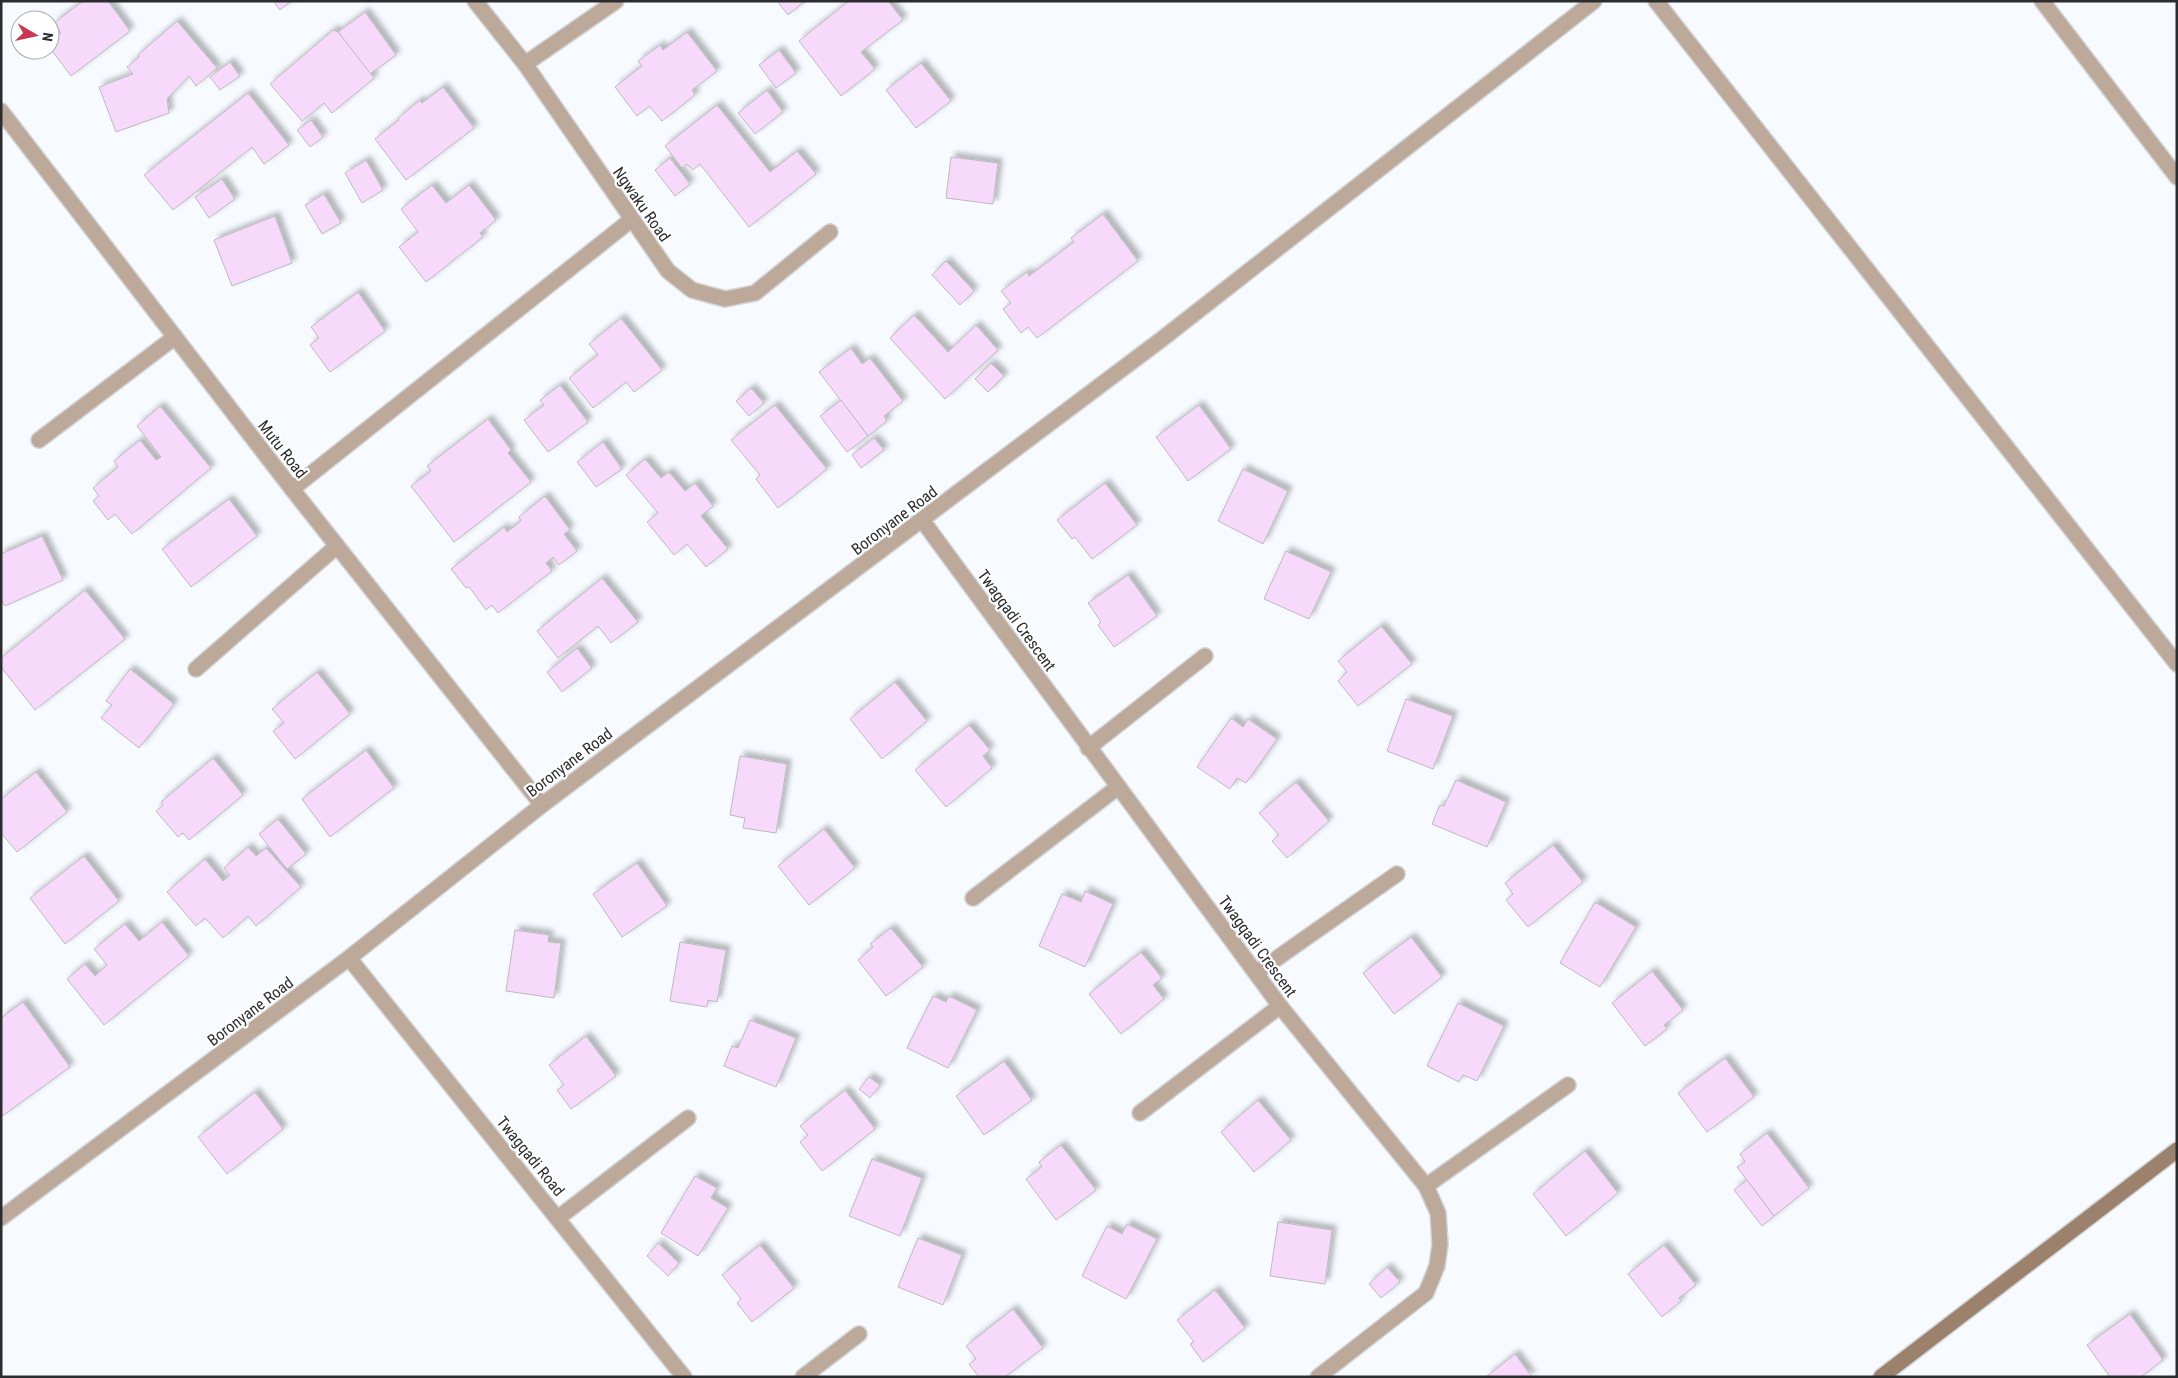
<svg xmlns="http://www.w3.org/2000/svg" width="2178" height="1378" font-family="'Roboto Condensed',sans-serif">
  <style>
    .building { fill: #f7dafb; stroke: #bcb9bd; filter: url(#shadow) }
    .lines { fill: none; stroke-linecap: round; stroke-linejoin: round }
    .street-casing { stroke: #d2d6d9; stroke-width: 18 }
    .secondary-casing { stroke: #d2d6d9; stroke-width: 18 }
    .street { stroke: #bca99a; stroke-width: 15 }
    .secondary { stroke: #9c816c; stroke-width: 15 }
    .labels { text-anchor: middle; stroke-width: 4.5; stroke-linejoin: round; paint-order: stroke }
    .street-label { font-size: 16px; fill: #2b2c2e; stroke: #fff }
  </style>
  <defs>
    <filter id="shadow"><feDropShadow dx="4.5" dy="-4.5" stdDeviation="2.5" flood-color="#0004"/></filter>
  </defs>
  <rect width="100%" height="100%" fill="#f7fbff"/>
  <g class="building">
    <path d="M83,1H108L130,31L71,76L50,48V42L61,33L54,23Z"/>
    <path d="M273,1H291L280,10Z"/>
    <path d="M777,1H805L788,15Z"/>
    <path d="M849,1H888L903,20L861,52L875,69L841,96L799,41Z"/>
    <path d="M365,12L396,55L370,74L338,32Z"/>
    <path d="M177,21L217,68L196,86L189,76L167,99L169,113L116,132L99,87L133,74L127,67L139,57L138,55Z"/>
    <path d="M333,30L338,32L374,78L332,113L324,103L302,121L270,84Z"/>
    <path d="M687,32L717,71L692,90L695,95L662,121L649,106L637,116L615,87L642,66L638,61L660,45L663,50Z"/>
    <path d="M779,50L796,73L776,88L759,65Z"/>
    <path d="M230,62L240,76L220,90L210,77Z"/>
    <path d="M921,63L951,101L916,128L886,90Z"/>
    <path d="M443,87L474,128L406,180L375,139L399,120L398,118L420,100L422,103Z"/>
    <path d="M767,90L783,112L755,134L738,113Z"/>
    <path d="M248,93L289,145L264,164L252,147L173,210L144,175Z"/>
    <path d="M717,105L770,172L797,151L816,174L749,227L700,164L693,170L687,164L682,168L665,146Z"/>
    <path d="M311,120L323,137L310,147L297,130Z"/>
    <path d="M951,157L998,163L993,204L946,198Z"/>
    <path d="M670,158L690,184L675,196L655,170Z"/>
    <path d="M366,160L383,190L362,203L345,173Z"/>
    <path d="M222,179L235,199L209,218L195,197Z"/>
    <path d="M432,185L446,203L469,185L496,220L480,233L483,237L426,282L399,247L418,232L401,209Z"/>
    <path d="M324,194L341,223L322,234L305,205Z"/>
    <path d="M1103,214L1138,261L1037,338L1028,327L1021,333L1003,309L1011,303L1001,291L1027,272L1029,276L1074,242L1071,238Z"/>
    <path d="M275,216L292,263L232,286L214,240Z"/>
    <path d="M946,261L974,291L960,305L932,275Z"/>
    <path d="M358,292L385,331L330,372L310,345L319,338L311,327Z"/>
    <path d="M914,315L948,352L976,325L998,350L945,399L890,338Z"/>
    <path d="M621,318L662,370L634,392L626,382L593,408L569,378L598,355L589,344Z"/>
    <path d="M851,348L862,364L870,358L903,401L884,416L887,421L868,436L819,372Z"/>
    <path d="M991,363L1004,376L988,392L975,379Z"/>
    <path d="M560,385L588,422L548,452L524,420L544,405L540,400Z"/>
    <path d="M751,388L764,403L749,416L736,401Z"/>
    <path d="M841,400L868,436L847,452L820,416Z"/>
    <path d="M775,405L827,469L778,508L756,479L760,475L731,440Z"/>
    <path d="M1199,405L1231,449L1188,481L1156,437Z"/>
    <path d="M160,406L211,468L132,534L115,514L108,520L93,501L99,496L93,488L118,467L114,461L140,440L156,460L161,457L137,426Z"/>
    <path d="M488,419L511,450L508,453L531,482L454,542L411,486L431,471L427,466Z"/>
    <path d="M874,438L884,450L861,468L852,455Z"/>
    <path d="M603,442L622,469L596,487L577,462Z"/>
    <path d="M645,459L661,478L669,472L685,491L695,483L713,506L701,516L728,549L706,567L687,544L674,555L647,522L658,513L626,475Z"/>
    <path d="M1243,469L1288,491L1263,544L1218,521Z"/>
    <path d="M1105,483L1137,525L1092,559L1075,537L1072,539L1057,520Z"/>
    <path d="M545,496L570,530L564,534L577,551L559,565L553,557L546,563L552,571L498,613L492,605L486,610L469,587L466,588L451,569L504,527L507,532L521,521L519,517Z"/>
    <path d="M229,499L257,536L191,587L162,549Z"/>
    <path d="M42,536L63,580L5,606L1,599V554Z"/>
    <path d="M1286,551L1331,572L1309,619L1264,599Z"/>
    <path d="M1128,575L1157,616L1114,647L1098,625L1101,622L1088,603Z"/>
    <path d="M602,578L638,622L611,643L598,626L558,658L537,631Z"/>
    <path d="M85,590L125,639L35,710L1,667V658Z"/>
    <path d="M1381,626L1412,664L1358,706L1338,681L1347,672L1338,661Z"/>
    <path d="M577,648L592,668L562,692L547,672Z"/>
    <path d="M130,669L174,704L139,748L101,718L112,705L106,701Z"/>
    <path d="M317,672L350,714L295,759L273,731L284,723L272,709Z"/>
    <path d="M895,682L927,721L882,759L850,719Z"/>
    <path d="M1406,699L1453,716L1433,769L1387,751Z"/>
    <path d="M1231,718L1243,727L1248,719L1277,739L1246,783L1237,778L1230,789L1197,767Z"/>
    <path d="M969,725L990,750L983,756L992,768L946,807L915,770Z"/>
    <path d="M366,750L394,788L330,837L302,799Z"/>
    <path d="M740,756L787,764L776,833L743,828L745,818L730,815Z"/>
    <path d="M213,758L243,795L189,840L183,833L178,837L156,811L163,805L161,802Z"/>
    <path d="M36,772L67,812L17,852L1,833V799Z"/>
    <path d="M1456,780L1506,802L1487,847L1432,824L1440,805L1444,806Z"/>
    <path d="M1296,782L1329,821L1287,858L1272,841L1279,835L1259,813Z"/>
    <path d="M278,819L306,854L287,869L259,834Z"/>
    <path d="M824,829L855,868L809,905L778,866Z"/>
    <path d="M1553,845L1583,882L1528,927L1506,900L1513,894L1505,883Z"/>
    <path d="M248,847L256,856L266,848L301,887L256,926L248,916L223,938L205,918L196,926L167,892L205,859L223,881L230,875L224,868Z"/>
    <path d="M84,856L119,901L65,944L30,898Z"/>
    <path d="M637,863L667,906L622,937L593,894Z"/>
    <path d="M1085,891L1113,904L1085,967L1039,946L1062,894L1081,902Z"/>
    <path d="M1595,902L1636,927L1600,987L1560,963Z"/>
    <path d="M162,922L189,956L104,1025L67,979L85,964L95,976L107,965L94,949L125,924L139,941Z"/>
    <path d="M891,928L923,967L886,996L858,960L873,947L870,944Z"/>
    <path d="M515,930L549,935L548,942L561,943L554,998L506,991Z"/>
    <path d="M1411,937L1442,977L1394,1014L1363,973Z"/>
    <path d="M680,942L726,950L717,1002L708,1000L707,1007L670,1001Z"/>
    <path d="M1141,952L1162,978L1153,985L1164,999L1121,1034L1089,994Z"/>
    <path d="M1652,971L1683,1010L1664,1025L1667,1029L1645,1046L1612,1003Z"/>
    <path d="M933,996L946,1002L949,996L977,1010L948,1068L907,1048Z"/>
    <path d="M23,1002L70,1067L1,1117V1018Z"/>
    <path d="M1458,1003L1504,1026L1477,1081L1463,1075L1459,1082L1427,1066Z"/>
    <path d="M750,1020L796,1038L776,1087L724,1066L732,1046L738,1048Z"/>
    <path d="M586,1036L616,1076L571,1109L557,1090L564,1085L549,1065Z"/>
    <path d="M1725,1058L1754,1097L1707,1132L1678,1093Z"/>
    <path d="M1004,1061L1032,1100L984,1135L956,1096Z"/>
    <path d="M869,1077L880,1085L870,1098L859,1089Z"/>
    <path d="M845,1090L875,1129L822,1171L800,1142L808,1135L800,1126Z"/>
    <path d="M255,1092L283,1129L227,1174L198,1137Z"/>
    <path d="M1258,1100L1291,1140L1254,1172L1221,1132Z"/>
    <path d="M1767,1133L1809,1188L1774,1216L1737,1167L1745,1162L1740,1154Z"/>
    <path d="M1061,1145L1096,1190L1056,1220L1026,1179L1042,1167L1039,1162Z"/>
    <path d="M1585,1151L1618,1193L1566,1236L1533,1194Z"/>
    <path d="M872,1159L922,1178L900,1236L849,1216Z"/>
    <path d="M695,1176L717,1188L711,1198L728,1208L698,1256L661,1233Z"/>
    <path d="M1747,1180L1774,1216L1762,1226L1734,1190Z"/>
    <path d="M1278,1222L1332,1230L1325,1284L1270,1276Z"/>
    <path d="M1127,1224L1157,1239L1126,1299L1082,1276L1107,1226L1122,1234Z"/>
    <path d="M918,1238L962,1255L943,1305L898,1287Z"/>
    <path d="M658,1243L679,1263L668,1276L647,1256Z"/>
    <path d="M760,1245L794,1288L752,1322L737,1303L741,1299L722,1275Z"/>
    <path d="M1664,1245L1696,1285L1679,1298L1681,1301L1662,1317L1628,1274Z"/>
    <path d="M1387,1267L1400,1282L1381,1298L1369,1284Z"/>
    <path d="M1215,1290L1245,1328L1203,1362L1190,1344L1194,1342L1177,1320Z"/>
    <path d="M1013,1309L1043,1348L1005,1377H979L969,1364L976,1359L966,1346Z"/>
    <path d="M2130,1314L2163,1360L2141,1377H2110L2087,1345Z"/>
    <path d="M1515,1354L1532,1377H1486Z"/>
  </g>
  <g class="lines">
    <g class="street-casing">
      <g id="street">
        <path d="M475,1L525,64L668,271L692,290L725,299L755,293L830,232"/>
        <path d="M1656,1L2177,664"/>
        <path d="M2042,1L2177,177"/>
        <path d="M525,64L616,1"/>
        <path d="M1,111L292,489L542,805"/>
        <path d="M39,440L175,337"/>
        <path d="M292,489L631,220"/>
        <path d="M922,520L1280,1006L1426,1186L1438,1213L1440,1244L1437,1266L1426,1293L1318,1377"/>
        <path d="M196,669L337,546"/>
        <path d="M1088,748L1205,656"/>
        <path d="M973,898L1118,787"/>
        <path d="M349,958L684,1377"/>
        <path d="M1256,973L1397,874"/>
        <path d="M1140,1113L1280,1006"/>
        <path d="M1426,1186L1568,1085"/>
        <path d="M1,1218L349,958L542,805L1162,339L1594,1"/>
        <path d="M558,1218L688,1118"/>
        <path d="M803,1377L859,1334"/>
      </g>
    </g>
    <g class="secondary-casing">
      <path id="secondary" d="M1881,1377L2177,1150"/>
    </g>
    <use href="#street" class="street"/>
    <use href="#secondary" class="secondary"/>
  </g>
  <g class="labels">
    <g class="street-label">
      <text transform="translate(642 204) rotate(55)" y="6">Ngwaku Road</text>
      <text transform="translate(283 449) rotate(52)" y="6">Mutu Road</text>
      <text transform="translate(894 520) rotate(-37)" y="6">Boronyane Road</text>
      <text transform="translate(1017 620) rotate(54)" y="6">Twagqadi Crescent</text>
      <text transform="translate(569 762) rotate(-37)" y="6">Boronyane Road</text>
      <text transform="translate(1258 946) rotate(54)" y="6">Twagqadi Crescent</text>
      <text transform="translate(250 1011) rotate(-37)" y="6">Boronyane Road</text>
      <text transform="translate(531 1156) rotate(51)" y="6">Twagqadi Road</text>
    </g>
  </g>
  <rect width="2178" height="1378" fill="none" stroke="#2b2c2e" stroke-width="5"/>
  <g transform="translate(35 35) rotate(99)"><circle r="24" fill="#ffffff" stroke="#aaabab"/>
  <path d="M0-4L9 19L0 12L-9 19Z" fill="#c83852"/>
  <text y="-8" font-size="14" font-weight="bold" text-anchor="middle" fill="#2b2c2e">N</text>
  </g>
</svg>
